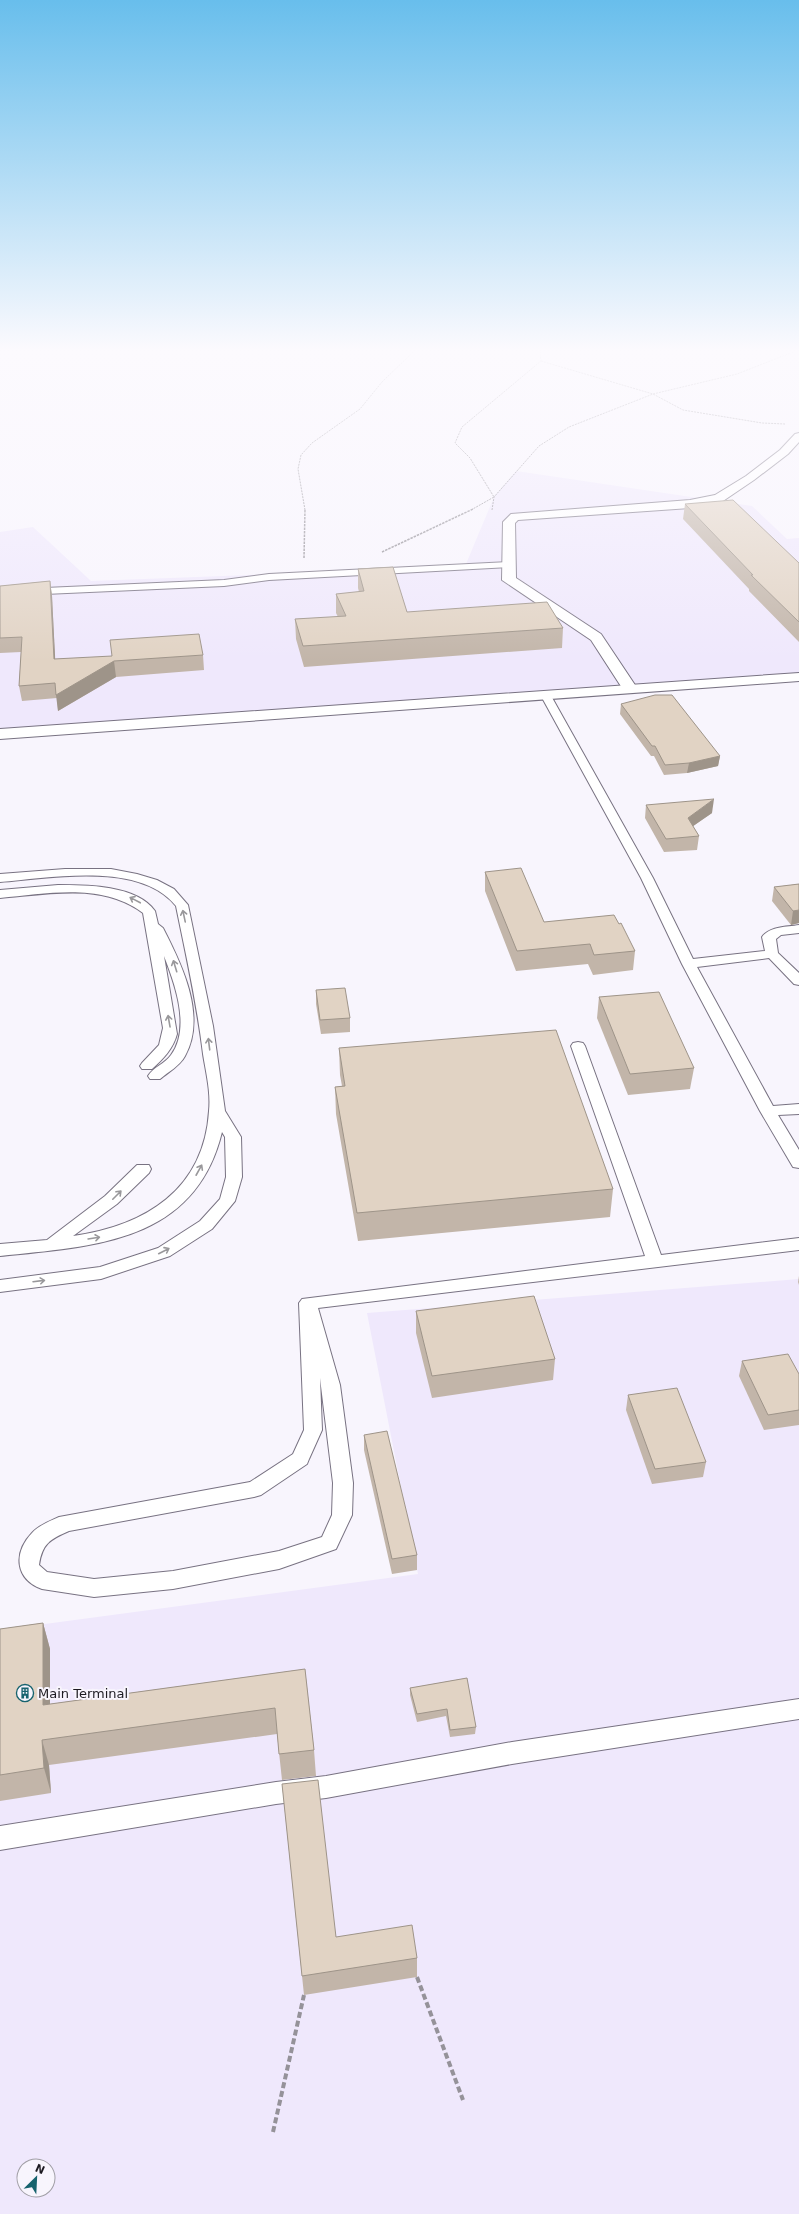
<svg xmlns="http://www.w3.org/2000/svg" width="799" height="2214" font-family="'DejaVu Sans',sans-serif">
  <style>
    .built { fill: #efe8fc; fill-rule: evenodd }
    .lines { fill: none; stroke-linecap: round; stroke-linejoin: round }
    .service-casing { stroke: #787282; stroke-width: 2 }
    .minor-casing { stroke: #787282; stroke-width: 2 }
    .tertiary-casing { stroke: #787282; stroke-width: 2 }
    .path-far2 { stroke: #959299; stroke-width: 1; stroke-dasharray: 2 1; stroke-linecap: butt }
    .path-far1 { stroke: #959299; stroke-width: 1.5; stroke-dasharray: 2.5 1; stroke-linecap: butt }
    .path { stroke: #959299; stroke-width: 4; stroke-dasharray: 6 3; stroke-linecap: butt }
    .service { fill: #fff; fill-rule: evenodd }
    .minor { fill: #fff; fill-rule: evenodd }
    .tertiary { fill: #fff; fill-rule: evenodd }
    .wall { fill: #c2b5a9 }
    .shaded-wall { fill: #9e9489 }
    .building { fill: #e1d3c4; stroke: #9e9489 }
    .oneway { stroke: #99989b }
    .labels { text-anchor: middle; stroke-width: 4; stroke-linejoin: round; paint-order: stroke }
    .near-poi-label { font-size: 13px; fill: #1d1b21; stroke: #f8f5fd; text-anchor: start }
  </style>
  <rect width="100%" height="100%" fill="#f8f5fd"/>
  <g class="built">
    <path d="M516,471L752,506L787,539L799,538V677L0,737V532L33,527L91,581L324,572L466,564L494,497Z"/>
    <path d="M799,1279V2214H0V1630L418,1574L367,1313ZM24,2166H48V2190H24Z"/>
  </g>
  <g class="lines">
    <g class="service-casing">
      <g id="service">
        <path d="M509,562L512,563V567L269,580L224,586L0,596V590L224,580L269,574Z"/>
        <path d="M545,691L550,694L653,878L693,959L765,951L762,937C770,926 787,927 799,925V933L781,935L776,939L778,953L799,973V985L794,984L769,958L697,967L773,1106L799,1104V1114L778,1115L799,1150V1168L793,1167L760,1111L682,964L641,878L540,694Z"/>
        <path d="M65,869H111L137,874L157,880L174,889L188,905L213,1026L225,1111L241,1137L242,1177L235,1201L212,1229L170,1256L101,1279L0,1292V1280L100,1267L158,1248L200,1221L220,1199L226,1177L225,1137L222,1132C195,1243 94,1246 0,1256V1244L47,1240L105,1196L137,1165H149L151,1169L149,1173L117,1204L73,1236C145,1226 204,1190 209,1111C211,1092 206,1073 203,1054C197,1004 186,955 176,906C140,861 51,878 0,882V874Z"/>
        <path d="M58,885C86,885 137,885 155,911L158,924L163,928C182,965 207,1016 185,1056C180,1066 168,1072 160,1079H150L148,1076C153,1067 165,1064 171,1055C191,1028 175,984 164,956L177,1034C173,1049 163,1059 152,1069H142L140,1066L142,1063L159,1045L163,1028L143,913C101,882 48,894 0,898V890Z"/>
        <path d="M578,1042L583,1043L585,1046L661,1255L799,1238V1250L318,1308L340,1385L353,1483L352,1515L336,1549L279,1569L173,1589L94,1597L42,1589C15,1579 13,1553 32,1533C39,1525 50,1521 59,1517L250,1482L293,1454L304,1430L299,1303L302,1299L645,1256L571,1046L573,1043ZM320,1378L333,1483L332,1515L322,1537L279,1551L173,1571L94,1579L47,1572L39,1565C42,1544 50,1539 69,1531L254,1497L261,1495L307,1464L309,1459L322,1430Z"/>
        <path d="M799,1699V1719L512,1764L326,1798L276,1804L0,1850V1826L276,1782L326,1776L512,1742Z"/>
      </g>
    </g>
    <g class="minor-casing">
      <path id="minor" d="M799,433V442L788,454L754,480L723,501L690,508L518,520L515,523L516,578L601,634L637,688L634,691H624L591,640L502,580L503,522L511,514L690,500L715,495L746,476L780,450L795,434Z"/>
    </g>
    <g class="tertiary-casing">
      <path id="tertiary" d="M799,673V681L0,739V729Z"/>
    </g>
    <g class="path-far2">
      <path d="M541,361L653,394L683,410L762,423L785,424"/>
      <path d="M305,510L298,469L301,455L312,443L360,409L382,382L413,352"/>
      <path d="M471,510L494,497L470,458L455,443L462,427L541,361L540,352"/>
      <path d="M492,510L494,497L539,446L569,427L653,394L737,374L793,352"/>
    </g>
    <g class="path-far1">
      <path d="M382,552L473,509"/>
      <path d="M304,558L305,509"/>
    </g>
    <g class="path">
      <path d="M417,1977L463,2100"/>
      <path d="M273,2132L304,1995"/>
    </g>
    <use href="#service" class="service"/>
    <use href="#minor" class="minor"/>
    <use href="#tertiary" class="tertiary"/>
  </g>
  <g class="wall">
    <path d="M685,504L799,563V642L749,591V589L683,519Z"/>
    <path d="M358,569L407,612L563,628L562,648L304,667L296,639L295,619L338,617L336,613V594L359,592L358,588Z"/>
    <path d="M50,581L52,596L55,659L203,655L204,670L116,677L58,711L57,698L22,701L19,686L21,652L0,653V586Z"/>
    <path d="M621,704L720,756L718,766L687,773L664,775L654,756H651L620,714Z"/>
    <path d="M646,805L712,813L693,826L699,836L697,850L664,852L645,818Z"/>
    <path d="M485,872L544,922L619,924L635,951L633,970L593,975L588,964L516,971L485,891Z"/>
    <path d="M799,884V923L791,925L772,901L774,887Z"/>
    <path d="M316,990L350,1018V1032L321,1034L316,1004Z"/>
    <path d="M599,997L694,1068L690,1089L628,1095L597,1018Z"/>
    <path d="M339,1048L613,1189L610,1217L358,1241L336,1114L335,1087L342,1086L340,1075Z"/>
    <path d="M799,1276V1285L798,1282Z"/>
    <path d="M416,1311L555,1359L553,1380L432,1398L416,1333Z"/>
    <path d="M742,1361L799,1374V1425L764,1430L739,1376Z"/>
    <path d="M628,1395L706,1462L703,1477L652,1484L626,1410Z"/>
    <path d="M364,1435L417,1555V1570L392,1574L364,1450Z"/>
    <path d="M43,1623L50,1649V1704L305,1669L314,1750L316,1776L282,1780L277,1734L49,1765L51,1793L0,1801V1629Z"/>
    <path d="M467,1678L476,1727L475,1734L450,1737L446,1716L417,1722L410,1695V1688Z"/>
    <path d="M282,1784L336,1937L417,1958V1977L304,1995Z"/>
  </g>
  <g class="shaded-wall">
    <path d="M50,581L52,596L56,675L54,659Z"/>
    <path d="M114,661L116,677L58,711L56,695Z"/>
    <path d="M720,756L718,766L687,773L689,763Z"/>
    <path d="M714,799L712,813L686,831L688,818Z"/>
    <path d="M799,910V923L791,925L793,911Z"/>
    <path d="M43,1623L50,1649V1731L43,1705Z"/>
    <path d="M42,1740L49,1765L51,1793L44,1768Z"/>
  </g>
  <g class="building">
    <path d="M733,500L799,563V622L751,575H753L685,504Z"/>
    <path d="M393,567L407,612L547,602L563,628L303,646L295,619L346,616L336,594L364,591L358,569Z"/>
    <path d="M50,581L54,659L112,656L110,640L199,634L203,655L114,661L56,695L55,683L19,686L22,637L0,638V586Z"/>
    <path d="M655,695H672L720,756L689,763L665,765L655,746H652L621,704Z"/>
    <path d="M714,799L688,818L699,836L666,839L646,805Z"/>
    <path d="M521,868L544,922L614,915L619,924L621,923L635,951L594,955L590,944L517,951L485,872Z"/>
    <path d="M799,884V910L793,911L774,887Z"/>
    <path d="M345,988L350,1018L320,1020L316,990Z"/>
    <path d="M659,992L694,1068L630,1074L599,997Z"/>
    <path d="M556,1030L613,1189L357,1213L335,1087L345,1086L339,1048Z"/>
    <path d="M534,1296L555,1359L432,1376L416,1311Z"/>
    <path d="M788,1354L799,1374V1410L768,1415L742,1361Z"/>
    <path d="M677,1388L706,1462L655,1469L628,1395Z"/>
    <path d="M387,1431L417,1555L392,1559L364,1435Z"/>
    <path d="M43,1623V1705L305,1669L314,1750L279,1754L275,1708L42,1740L44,1768L0,1775V1629Z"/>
    <path d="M467,1678L476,1727L450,1730L447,1709L417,1714L410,1688Z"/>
    <path d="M318,1780L336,1937L412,1925L417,1958L302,1976L282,1784Z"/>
  </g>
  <defs><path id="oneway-shaft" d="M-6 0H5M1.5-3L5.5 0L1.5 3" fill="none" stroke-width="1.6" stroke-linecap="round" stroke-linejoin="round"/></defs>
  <g class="oneway">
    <use href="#oneway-shaft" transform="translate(135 900) rotate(-152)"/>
    <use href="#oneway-shaft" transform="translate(184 916) rotate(-102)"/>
    <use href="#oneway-shaft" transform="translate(175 966) rotate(-107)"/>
    <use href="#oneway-shaft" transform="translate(169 1021) rotate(-100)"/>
    <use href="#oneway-shaft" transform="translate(209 1044) rotate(-97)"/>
    <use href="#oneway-shaft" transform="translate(199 1170) rotate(-61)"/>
    <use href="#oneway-shaft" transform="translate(117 1195) rotate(-45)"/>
    <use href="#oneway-shaft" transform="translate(94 1238) rotate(-9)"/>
    <use href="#oneway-shaft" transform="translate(164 1251) rotate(-27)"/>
    <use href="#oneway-shaft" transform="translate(39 1281) rotate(-7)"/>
  </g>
  <linearGradient id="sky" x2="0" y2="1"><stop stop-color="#68beec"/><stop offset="0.53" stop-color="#fcfafe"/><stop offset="1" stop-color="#fcfafe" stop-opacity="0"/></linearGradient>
  <rect width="799" height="662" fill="url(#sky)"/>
  <defs>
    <g id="building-ring" transform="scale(0.9)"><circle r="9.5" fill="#f8f5fd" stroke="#17636e" stroke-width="1.5"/><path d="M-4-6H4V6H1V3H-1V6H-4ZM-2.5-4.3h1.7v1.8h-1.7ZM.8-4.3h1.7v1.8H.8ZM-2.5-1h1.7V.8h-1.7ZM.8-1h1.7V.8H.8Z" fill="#17636e"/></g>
  </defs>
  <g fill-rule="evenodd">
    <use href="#building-ring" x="25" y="1693"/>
  </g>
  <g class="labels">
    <g class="near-poi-label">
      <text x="38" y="1698">Main Terminal</text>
    </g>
  </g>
  <g transform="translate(36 2178) rotate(24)"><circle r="19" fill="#f8f5fd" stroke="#a09ea5"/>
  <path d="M0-3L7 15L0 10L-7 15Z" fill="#17636e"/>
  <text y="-6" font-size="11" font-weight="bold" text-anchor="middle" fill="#1d1b21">N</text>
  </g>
</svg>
